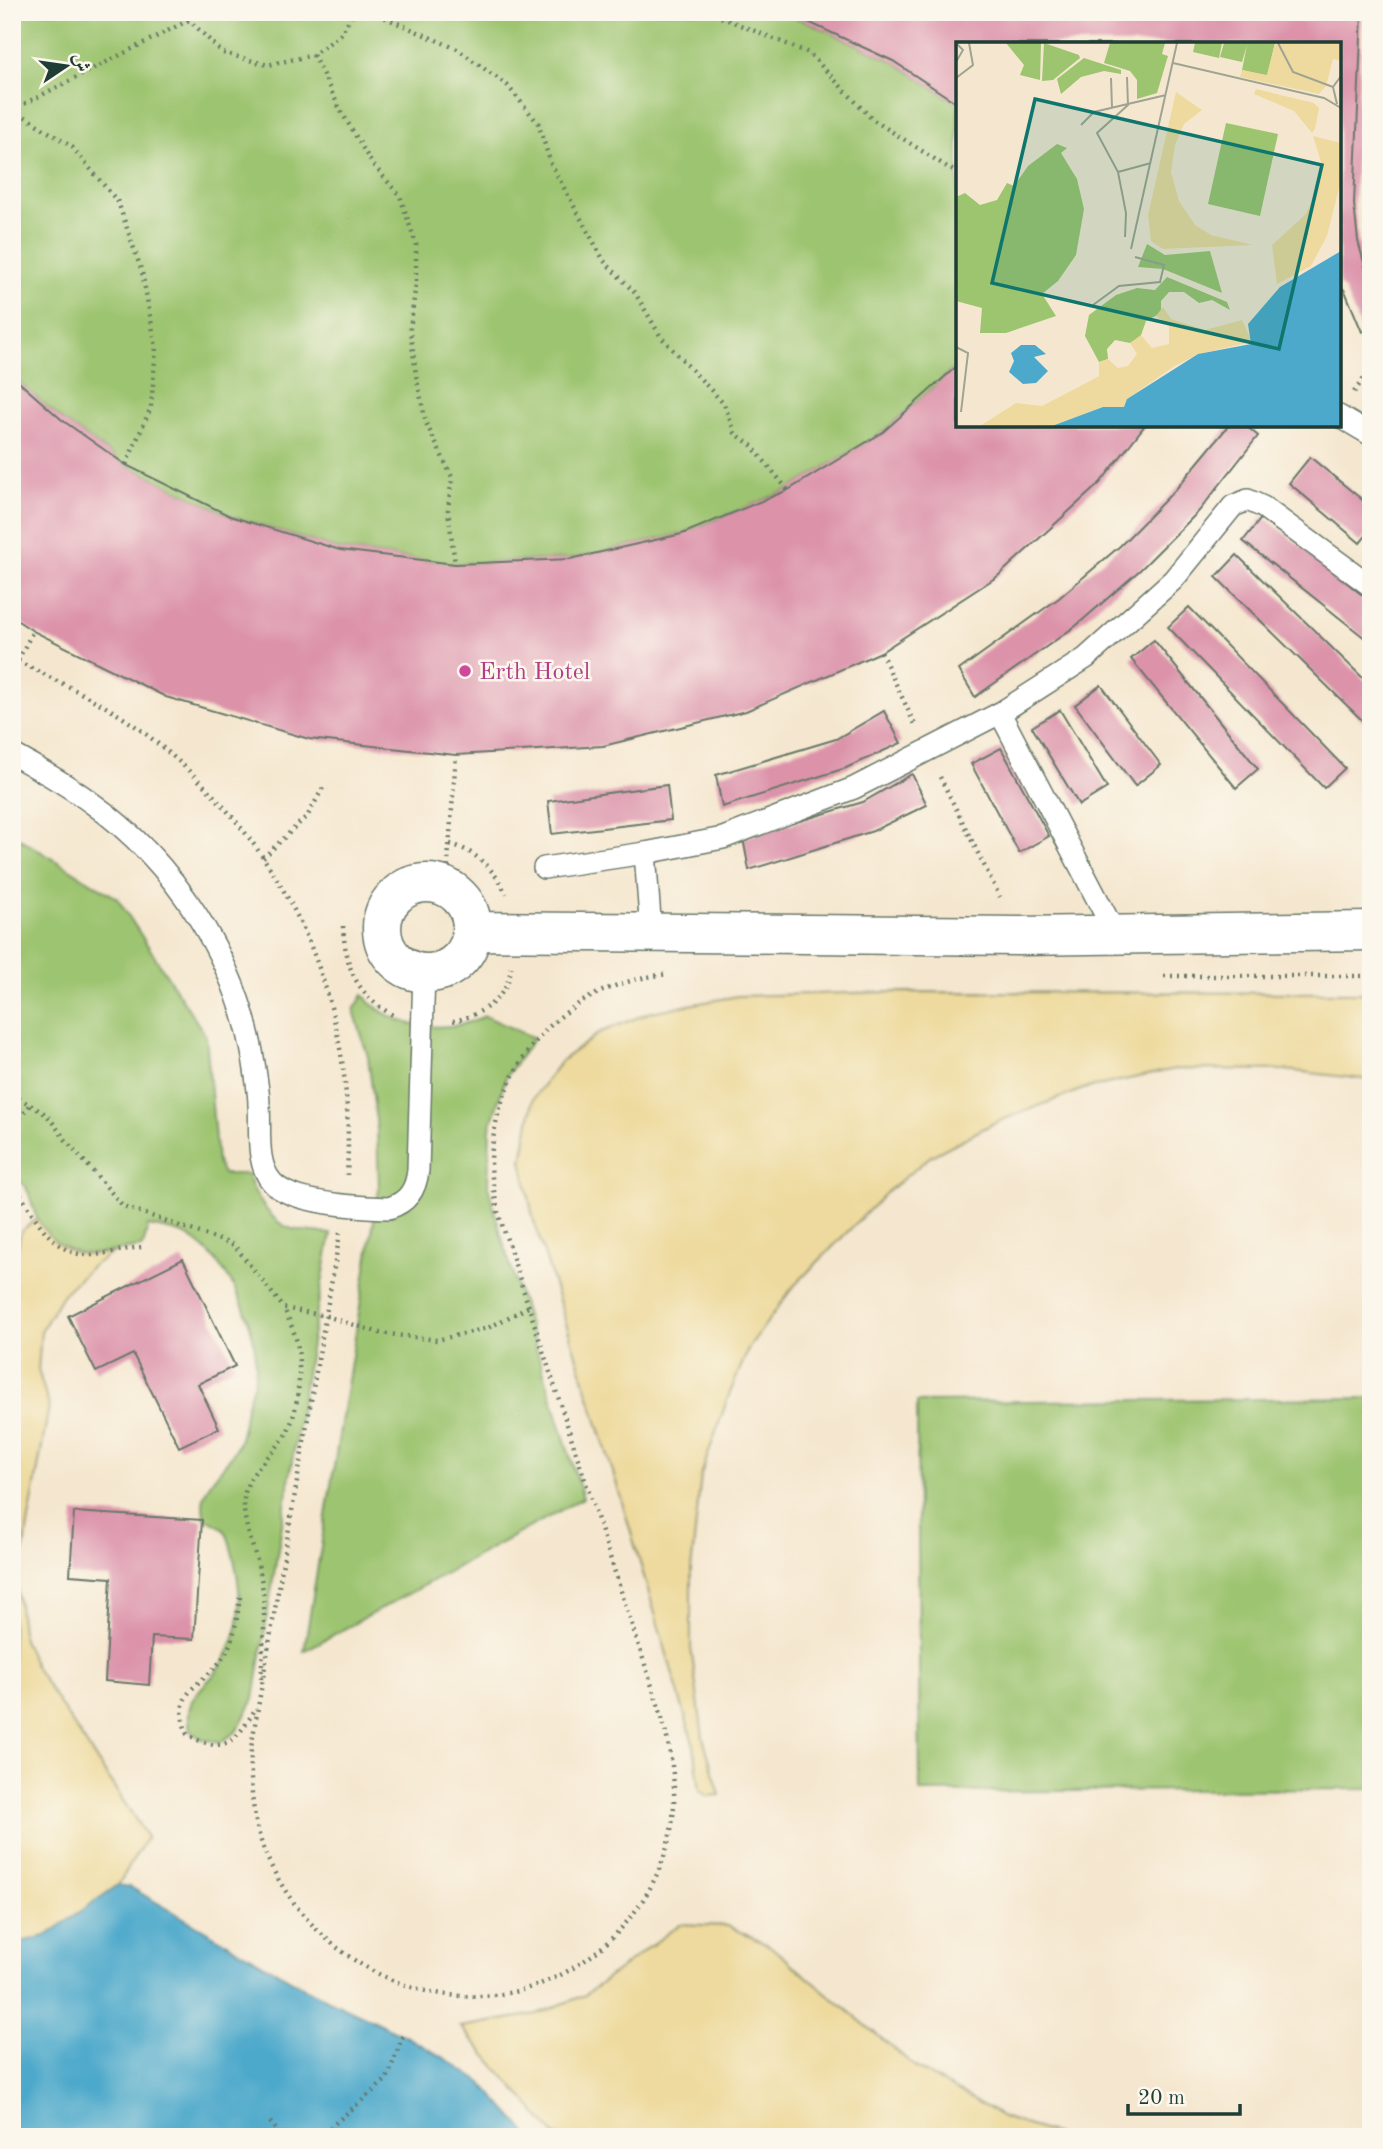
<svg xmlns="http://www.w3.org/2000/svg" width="1383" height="2149" font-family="'Old Standard TT',Amiri,serif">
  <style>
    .green { fill: #9dc46f; stroke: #5e8052; stroke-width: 2 }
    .sand { fill: #eeda9e; stroke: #868c69; stroke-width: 2 }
    .water { fill: #4da9cb; stroke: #367380; stroke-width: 2 }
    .building { fill: #dc93aa }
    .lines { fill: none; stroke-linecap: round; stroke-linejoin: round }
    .lane-casing { stroke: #6a786a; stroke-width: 24 }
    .street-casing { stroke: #6a786a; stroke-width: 41 }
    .path { stroke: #6a786a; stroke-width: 4.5; stroke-dasharray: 2 5; stroke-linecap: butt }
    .lane { stroke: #fff; stroke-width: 21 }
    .street { stroke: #fff; stroke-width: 38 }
    .hotel-dot { fill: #d1479c; stroke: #fbf7ec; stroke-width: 2.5 }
    .labels { text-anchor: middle; stroke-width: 5; stroke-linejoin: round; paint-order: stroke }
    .hotel-label { font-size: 24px; fill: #b23c85; stroke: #fbf7ec; text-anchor: start }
    .inset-road { fill: none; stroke: #9fa391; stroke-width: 2 }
    .view { fill: #0f766e; fill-opacity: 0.15; stroke: #0f766e; stroke-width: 3.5 }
    .inset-edge { fill: none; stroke: #1f3d34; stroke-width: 3.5 }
  </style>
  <rect width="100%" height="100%" fill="#fbf7ec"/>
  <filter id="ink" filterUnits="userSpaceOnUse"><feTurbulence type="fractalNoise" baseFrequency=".0143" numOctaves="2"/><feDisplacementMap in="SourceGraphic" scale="14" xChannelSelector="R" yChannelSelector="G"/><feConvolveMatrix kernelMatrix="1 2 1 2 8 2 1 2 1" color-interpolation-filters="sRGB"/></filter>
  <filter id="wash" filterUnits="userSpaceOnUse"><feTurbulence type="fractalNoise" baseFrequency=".00686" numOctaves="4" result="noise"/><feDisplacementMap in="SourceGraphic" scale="28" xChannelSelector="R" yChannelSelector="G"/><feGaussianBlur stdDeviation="1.57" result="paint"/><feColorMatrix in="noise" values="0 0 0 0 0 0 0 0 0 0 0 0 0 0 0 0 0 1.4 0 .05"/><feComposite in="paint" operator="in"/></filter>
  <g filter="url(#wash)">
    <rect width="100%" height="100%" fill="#f5e7cf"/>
    <g class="green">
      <path d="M12,12H775L806,21L893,61L958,104V365L883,432L788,490L682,534L570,559L455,564L340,550L230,516L126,465L62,420L12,376Z"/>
      <path d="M12,834L117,898L206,1036L217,1162L223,1174H248C253,1194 271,1223 292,1229C305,1232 319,1232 331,1234L311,1343L254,1699L236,1732L221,1742L201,1739L190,1730C183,1691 207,1690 223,1662C243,1626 243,1599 234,1559C231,1549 230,1536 223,1529C219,1524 210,1522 205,1518C195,1484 226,1472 238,1444C243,1433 244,1419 246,1407C249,1397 253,1387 255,1376C261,1329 230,1262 189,1237C178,1230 161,1229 148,1226L143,1247C112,1249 89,1263 59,1244C48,1237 40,1228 36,1216C28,1195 32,1188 12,1175Z"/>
      <path d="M363,995C392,1029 446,1035 485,1016L534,1038L506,1077L490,1128L488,1186L503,1242L583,1498L304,1651L379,1189L377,1128L368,1057L354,1010Z"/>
      <path d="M1371,1398V1789L920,1792L917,1402Z"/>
    </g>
    <g class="sand">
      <path d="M891,992L1371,993V1080L1285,1070L1175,1069L1083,1089L994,1123L931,1156L888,1191L793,1287L749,1347L727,1400L701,1475L691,1570V1647L703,1738L720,1795L707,1796L700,1790L694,1746L617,1485L533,1218L522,1161L533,1099L561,1061L601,1032L651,1012L738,996Z"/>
      <path d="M37,1219C56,1250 78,1260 114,1252L92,1266L62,1295L41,1331L38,1370L49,1406L17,1588L23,1640L36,1668L147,1837L118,1885L46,1936L12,1944V1276L21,1231Z"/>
      <path d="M680,1924L728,1926L770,1946L917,2068L1005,2118L1064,2137H557L461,2027L537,2014L585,1995Z"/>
    </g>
    <path class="water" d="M118,1885L130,1887L308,1990L403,2035L443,2057L482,2083L530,2137H12V1944L46,1936Z"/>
    <g id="blocks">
      <g class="building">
        <path d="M778,12H1362L1354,204L1358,241L1371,288V328L1362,332L1345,291L1339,284V44H958V104L893,61L806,21Z"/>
        <path d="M958,365V425H1145L1100,483L998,576L881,652L746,711L603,746L456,755L309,739L166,697L33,631L12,617V376L62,420L126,465L230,516L340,550L455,564L570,559L682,534L788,490L883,432Z"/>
        <path d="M1229,425H1245L1258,436L1199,511L1140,570L1077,625L975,697L959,670L1059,598L1120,546L1176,489Z"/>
        <path d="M1310,457L1371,507V530L1360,543L1289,483Z"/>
        <path d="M1263,516L1371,602V643L1243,541Z"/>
        <path d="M1237,555L1371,686V729L1216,577Z"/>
        <path d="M1189,607L1345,768L1324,788L1168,627Z"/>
        <path d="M1154,640L1258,769L1236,788L1131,659Z"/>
        <path d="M1101,685L1161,765L1135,786L1075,705Z"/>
        <path d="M1060,710L1107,788L1079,805L1032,727Z"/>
        <path d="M884,711L901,743L846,768L722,807L716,775L836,739Z"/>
        <path d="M1001,748L1049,836L1019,853L971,764Z"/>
        <path d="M912,774L927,805L873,831L749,870L743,838L863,802Z"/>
        <path d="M667,785L671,820L552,834L548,801Z"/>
        <path d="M183,1259L235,1366L198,1384L219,1428L179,1447L133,1354L96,1372L68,1316Z"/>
        <path d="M74,1512L202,1520L194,1639L152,1637L149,1685L105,1681L111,1578L70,1575Z"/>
      </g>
    </g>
  </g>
  <g filter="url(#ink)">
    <use href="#blocks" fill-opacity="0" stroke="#6a786a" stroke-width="2"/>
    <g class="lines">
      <g class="lane-casing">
        <g id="lane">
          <path d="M1339,416L1371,435"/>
          <path d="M1000,713L1116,935"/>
          <path d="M12,754C39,769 65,783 89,801C174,861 238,960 254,1063C256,1077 259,1092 259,1105C261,1130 255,1163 272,1182C291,1204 360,1207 389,1208C408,1202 416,1190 418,1170L424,972"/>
          <path d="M645,853L651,932"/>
          <path d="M544,868L645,853L723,838L854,788L1000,713L1086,658L1173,580L1233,506L1248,500L1263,507L1371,586"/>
        </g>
      </g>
      <g class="street-casing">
        <g id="street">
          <circle cx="427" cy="928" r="45"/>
          <path d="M471,931L1019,936L1371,931"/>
        </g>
      </g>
      <g class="path">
        <path d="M186,12L189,20L223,53L268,65L313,55L340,35L354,12"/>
        <path d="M372,12L457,49L507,85L538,123L551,164L604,261L635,293L661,337L724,404L735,433L751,445L788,490"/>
        <path d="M708,12L809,53L872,119L958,174"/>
        <path d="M313,55L341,111L371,162L400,196L416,244V283L410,329L416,375L426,423L452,477L448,510L455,564"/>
        <path d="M13,109L72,147L118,202L142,272L156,347L151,407L126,465"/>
        <path d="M12,110L189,20"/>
        <path d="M1354,392L1371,369"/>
        <path d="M881,652L915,725"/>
        <path d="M12,658C56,681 102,701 142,731C286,841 357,995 347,1175"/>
        <path d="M18,660L33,631"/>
        <path d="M940,777L1000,897"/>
        <path d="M450,844C476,851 495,870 506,894"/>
        <path d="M263,858L308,815L325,784"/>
        <path d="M446,888L456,755"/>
        <path d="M343,926C345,966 356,995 393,1015"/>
        <path d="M1164,976H1371"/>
        <path d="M453,1021C480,1016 509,998 511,967"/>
        <path d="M12,1097H17L47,1115L65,1139L123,1206L234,1245L284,1308L326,1316L380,1333L437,1340L488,1328L528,1307"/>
        <path d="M12,1130L30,1105"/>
        <path d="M12,1183C33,1210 49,1255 89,1255C108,1255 125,1248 143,1247"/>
        <path d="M340,1233L251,1748C250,1785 252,1823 267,1857C307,1947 402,2009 502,1994C594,1980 671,1896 674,1803C675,1772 669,1744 661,1714L498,1212C494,1191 489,1170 492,1148C502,1051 572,983 669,974"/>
        <path d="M240,1597C237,1618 235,1638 224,1656C203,1688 170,1688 187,1734C225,1757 236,1741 256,1708"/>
        <path d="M261,1679C263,1646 267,1611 261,1578C257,1552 242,1526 244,1499C246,1474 267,1460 281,1442C299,1418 301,1378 298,1349C297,1336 289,1321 284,1308"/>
        <path d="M270,2122L282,2137"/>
        <path d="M319,2137L387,2079L403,2035"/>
      </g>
      <use href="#lane" class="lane"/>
      <use href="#street" class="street"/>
    </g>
  </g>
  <circle class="hotel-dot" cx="465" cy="671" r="7"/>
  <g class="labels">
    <g class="hotel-label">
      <text x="479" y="679">Erth Hotel</text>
    </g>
  </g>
  <g transform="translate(956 42)">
    <rect width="385" height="385" fill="#f5e7cf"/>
    <path d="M50,1H85L84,38L64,33L68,23ZM88,1L123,13L124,16L97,38L86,39ZM154,1H209L206,12L212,14L201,51L181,57V38L174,29L148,21ZM239,1H266L263,16L237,10ZM268,1H319L311,34L286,28L291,3L286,20L264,15ZM128,16L165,28V32L148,29L125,35L105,52L101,37ZM270,81L322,92L304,174L252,162ZM101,102L111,106L105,111L121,137L128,167L120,213L102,239L86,252L100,274L50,291H24L26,266L0,259V155L9,151L24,163L41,158L51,141L58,144L72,124ZM191,202L209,213L254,209L266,251L207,227L182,225ZM211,235L271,260L274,268L256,258L243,261L228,250H213L205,259V271L190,279L184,296L174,301L159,298L151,307L152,317L143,320L129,294L133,273L160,253L181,246L199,248Z" fill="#9dc46f"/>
    <path d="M319,1H385V19L377,17L370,44L363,52L284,35L286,28L311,33ZM300,47L358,61L363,66L359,87L356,91L338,69L298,52ZM220,50L246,68L228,82L219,103L215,130L223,159L239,183L255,193L297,203L207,207L195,199L192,173ZM357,94L385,101V138L371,194L355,224L321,242L316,203L350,172L362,144L365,120ZM207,265L215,277L249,288L286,278L296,300L242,312L217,325L171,357L168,365H147L96,384H24L60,361L86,364L134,339L143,334V320L152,317L162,326L172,324L181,312L174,301L185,293L196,306L213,302V284L200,274Z" fill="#eeda9e"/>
    <path d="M385,209V384H96L147,365H168L171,357L242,312L295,302L292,282L324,245ZM65,303H79L90,312L78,315L92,329L80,341L67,342L53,330L58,319L55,311Z" fill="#4da9cb"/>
    <path class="inset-road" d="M0,1L7,8L0,20M322,1L337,30L377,45M217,21L368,56L385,66M0,36L17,23L13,1M155,36L156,66M381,62L377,45L385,34M125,83L138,70L210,53M162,130L195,121M169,195L170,171L162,130L141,91L172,63L171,35M175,207L221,1M137,263L163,244L204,240L208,223L179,215M0,305L12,311L5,370"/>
    <path class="view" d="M79,57L366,123L323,307L36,241Z"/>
    <rect width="385" height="385" class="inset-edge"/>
  </g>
  <rect width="1383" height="2149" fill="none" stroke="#fbf7ec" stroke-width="42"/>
  <g transform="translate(66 66) rotate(77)" stroke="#fbf7ec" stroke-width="5" paint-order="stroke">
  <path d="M0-5L12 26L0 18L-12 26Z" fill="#1f3d34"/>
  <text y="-10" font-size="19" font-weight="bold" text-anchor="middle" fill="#1f3d34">ش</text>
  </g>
  <path d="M1128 2104v10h112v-10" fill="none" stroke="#1f3d34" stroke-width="3.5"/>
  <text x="1138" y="2104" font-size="21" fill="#1f3d34" stroke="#fbf7ec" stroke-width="5" paint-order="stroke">20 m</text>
</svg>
